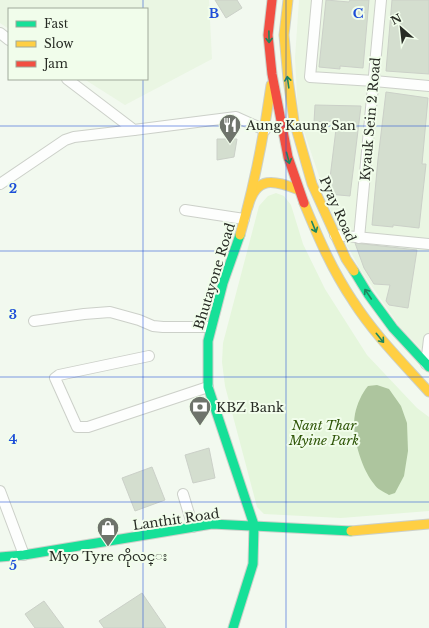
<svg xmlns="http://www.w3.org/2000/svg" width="429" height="628" font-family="'Libre Baskerville','Noto Sans Myanmar',serif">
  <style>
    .built { fill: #eaf6e3 }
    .green { fill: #e5f6dc }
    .water { fill: #adc59e }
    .building { fill: #d4decf; stroke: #cbd0c8 }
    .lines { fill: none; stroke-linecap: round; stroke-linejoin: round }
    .street-casing { stroke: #ccd0c9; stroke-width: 12 }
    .fast-casing { stroke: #ccd0c9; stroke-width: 11 }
    .slow-casing { stroke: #ccd0c9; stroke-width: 11 }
    .jam-casing { stroke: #ccd0c9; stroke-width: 11 }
    .street { stroke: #fdfefd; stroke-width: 10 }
    .fast { stroke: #16e098; stroke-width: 9 }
    .slow { stroke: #ffcf43; stroke-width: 9 }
    .jam { stroke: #f24e42; stroke-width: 9 }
    .oneway { stroke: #1e865e }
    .grid { fill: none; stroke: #1d4ed8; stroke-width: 1; stroke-opacity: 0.55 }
    .labels { text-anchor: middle; stroke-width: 4; stroke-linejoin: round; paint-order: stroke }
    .street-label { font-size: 13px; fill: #272b24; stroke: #f1fdeb }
    .poi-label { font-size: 13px; fill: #272b24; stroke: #f1fdeb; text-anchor: start }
    .park-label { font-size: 13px; font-style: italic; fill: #2f5608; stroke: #f1fdeb }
    .grid-label { font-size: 13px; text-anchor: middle; font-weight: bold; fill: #1d4ed8; stroke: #f1fdeb; stroke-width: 4; stroke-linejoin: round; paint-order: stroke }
  </style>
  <rect width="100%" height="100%" fill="#f2f9ef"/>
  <g class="built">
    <path d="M0,0H209L212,59L125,105L84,79H147V9H9V29L0,23Z"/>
    <path d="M299,0H429V357L400,327L360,269L335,223L298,114L295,58Z"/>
  </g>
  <path class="green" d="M276,193L284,196L291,205L303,244L325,289L367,355L417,408L429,417V511L341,518L264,514L257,507L225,386L222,362L223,343L259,206L268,196Z"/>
  <path class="water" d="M377,385L389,389L401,406L407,423L408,451L404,476L395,493L389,495C384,492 377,489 374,484C361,468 351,434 355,414C357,404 362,393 368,386Z"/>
  <g class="building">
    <path d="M215,0H237L242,8L226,18Z"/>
    <path d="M326,0L349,2L350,0H369L363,68L340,66V69L319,67Z"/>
    <path d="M392,0H429V74L386,71Z"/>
    <path d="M386,92L428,98L422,164H426L419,228L393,225V227L372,225L378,159Z"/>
    <path d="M315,105L361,106L350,196L328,194L337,121L314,122Z"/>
    <path d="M217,139H237L234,157L217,160Z"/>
    <path d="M355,243L417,250L408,308L389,305L386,301L390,285L374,284L364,268Z"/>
    <path d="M209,448L215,478L193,483L185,455Z"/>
    <path d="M152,467L165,500L135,511L122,478Z"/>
    <path d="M142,593L166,628H104L99,621Z"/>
    <path d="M44,601L64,628H35L25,614Z"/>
  </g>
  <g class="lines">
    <g class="street-casing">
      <g id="street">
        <path d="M317,0L310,77L374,81L429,86"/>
        <path d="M0,33L9,40"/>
        <path d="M67,79L134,130L236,117L265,130"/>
        <path d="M0,184L65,140L74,137L134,130"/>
        <path d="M185,210L244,219"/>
        <path d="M335,235L429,244"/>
        <path d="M359,238L381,0"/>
        <path d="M34,321L84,314L110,312L139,320L153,326L163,327H211"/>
        <path d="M149,356L59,375L55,378L77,427H88L208,387"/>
        <path d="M426,364L429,339"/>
        <path d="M0,491L24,555"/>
        <path d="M183,494L193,527"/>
      </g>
    </g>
    <g class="fast-casing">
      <g id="fast">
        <path d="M354,271L368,294L393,328L429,367"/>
        <path d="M0,557L24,555L212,524L351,531"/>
        <path d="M233,628L253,564L254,525L208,387V341L223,283L240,235"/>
      </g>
    </g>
    <g class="slow-casing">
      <g id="slow">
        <path d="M288,0L284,35L288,79L294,121L312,184L346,259L354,271"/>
        <path d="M304,203C318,237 332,270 353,301C374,334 403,363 429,392"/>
        <path d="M248,207C256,175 274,180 299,190"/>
        <path d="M240,235C254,186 264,136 271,85"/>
        <path d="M351,531L429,524"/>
      </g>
    </g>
    <g class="jam-casing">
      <path id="jam" d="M272,0L268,35L272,74L288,157L304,203"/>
    </g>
    <use href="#street" class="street"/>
    <use href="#fast" class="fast"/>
    <use href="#slow" class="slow"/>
    <use href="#jam" class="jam"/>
  </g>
  <defs><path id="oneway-shaft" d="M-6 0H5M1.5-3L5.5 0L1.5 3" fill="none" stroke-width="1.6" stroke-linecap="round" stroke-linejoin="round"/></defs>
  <g class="oneway">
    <use href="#oneway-shaft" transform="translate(269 37) rotate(89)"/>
    <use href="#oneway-shaft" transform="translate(288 82) rotate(-98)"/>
    <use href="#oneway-shaft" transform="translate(288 158) rotate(75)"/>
    <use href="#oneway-shaft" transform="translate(314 227) rotate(68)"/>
    <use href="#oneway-shaft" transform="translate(368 294) rotate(-124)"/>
    <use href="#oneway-shaft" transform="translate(380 338) rotate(51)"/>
  </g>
  <path class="grid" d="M143,0V9M286,0V628M143,79V628M0,126H429M0,251H429M0,377H429M0,502H429"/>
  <defs>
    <g id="restaurant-pin" transform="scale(1.15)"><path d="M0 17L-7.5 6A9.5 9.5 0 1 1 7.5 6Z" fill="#6e736b" stroke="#f1fdeb"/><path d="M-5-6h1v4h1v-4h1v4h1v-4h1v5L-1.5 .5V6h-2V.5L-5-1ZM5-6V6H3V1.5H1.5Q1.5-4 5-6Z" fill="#fff"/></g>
    <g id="bank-pin" transform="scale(1.15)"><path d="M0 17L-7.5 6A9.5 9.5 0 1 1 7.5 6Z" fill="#6e736b" stroke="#f1fdeb"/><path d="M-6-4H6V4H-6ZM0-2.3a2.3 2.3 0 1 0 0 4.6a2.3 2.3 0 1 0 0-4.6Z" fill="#fff"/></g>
    <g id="shop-pin" transform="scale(1.15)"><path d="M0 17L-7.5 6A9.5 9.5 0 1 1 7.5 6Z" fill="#6e736b" stroke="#f1fdeb"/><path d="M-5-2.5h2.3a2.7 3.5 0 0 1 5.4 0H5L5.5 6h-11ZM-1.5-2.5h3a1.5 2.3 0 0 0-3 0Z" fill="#fff"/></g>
  </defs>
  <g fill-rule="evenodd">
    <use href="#restaurant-pin" x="230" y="125"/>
    <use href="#bank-pin" x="200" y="407"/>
    <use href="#shop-pin" x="108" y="528"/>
  </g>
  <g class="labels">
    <g class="street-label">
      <text transform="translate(370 119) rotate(-85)" y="5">Kyauk Sein 2 Road</text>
      <text transform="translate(338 209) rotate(66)" y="5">Pyay Road</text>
      <text transform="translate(214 276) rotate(-73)" y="5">Bhutayone Road</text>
      <text transform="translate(176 519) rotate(-8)" y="5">Lanthit Road</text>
    </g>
    <g class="poi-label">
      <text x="246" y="130">Aung Kaung San</text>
      <text x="216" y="412">KBZ Bank</text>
      <text x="108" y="561" text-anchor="middle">Myo Tyre ကိုလင္း</text>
    </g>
    <g class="park-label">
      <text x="324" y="430">Nant Thar<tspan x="324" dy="15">Myine Park</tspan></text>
    </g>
  </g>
  <g class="grid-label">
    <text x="214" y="18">B</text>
    <text x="358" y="18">C</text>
    <text x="13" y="193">2</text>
    <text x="13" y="319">3</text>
    <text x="13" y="444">4</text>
    <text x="13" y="570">5</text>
  </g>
  <rect x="8" y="8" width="140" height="72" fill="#f1fdeb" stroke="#a0a99b"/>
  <rect x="16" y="21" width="20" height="6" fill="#16e098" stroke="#a0a99b"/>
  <text x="44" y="28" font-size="12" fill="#272b24">Fast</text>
  <rect x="16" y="41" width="20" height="6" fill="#ffcf43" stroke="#a0a99b"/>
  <text x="44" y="48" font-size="12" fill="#272b24">Slow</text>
  <rect x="16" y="61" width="20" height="6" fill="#f24e42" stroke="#a0a99b"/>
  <text x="44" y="68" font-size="12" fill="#272b24">Jam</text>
  <g transform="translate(401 28) rotate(332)" stroke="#f1fdeb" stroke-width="3" paint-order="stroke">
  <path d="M0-3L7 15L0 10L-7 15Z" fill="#272b24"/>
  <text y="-6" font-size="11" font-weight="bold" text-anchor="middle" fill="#272b24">N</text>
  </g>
</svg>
